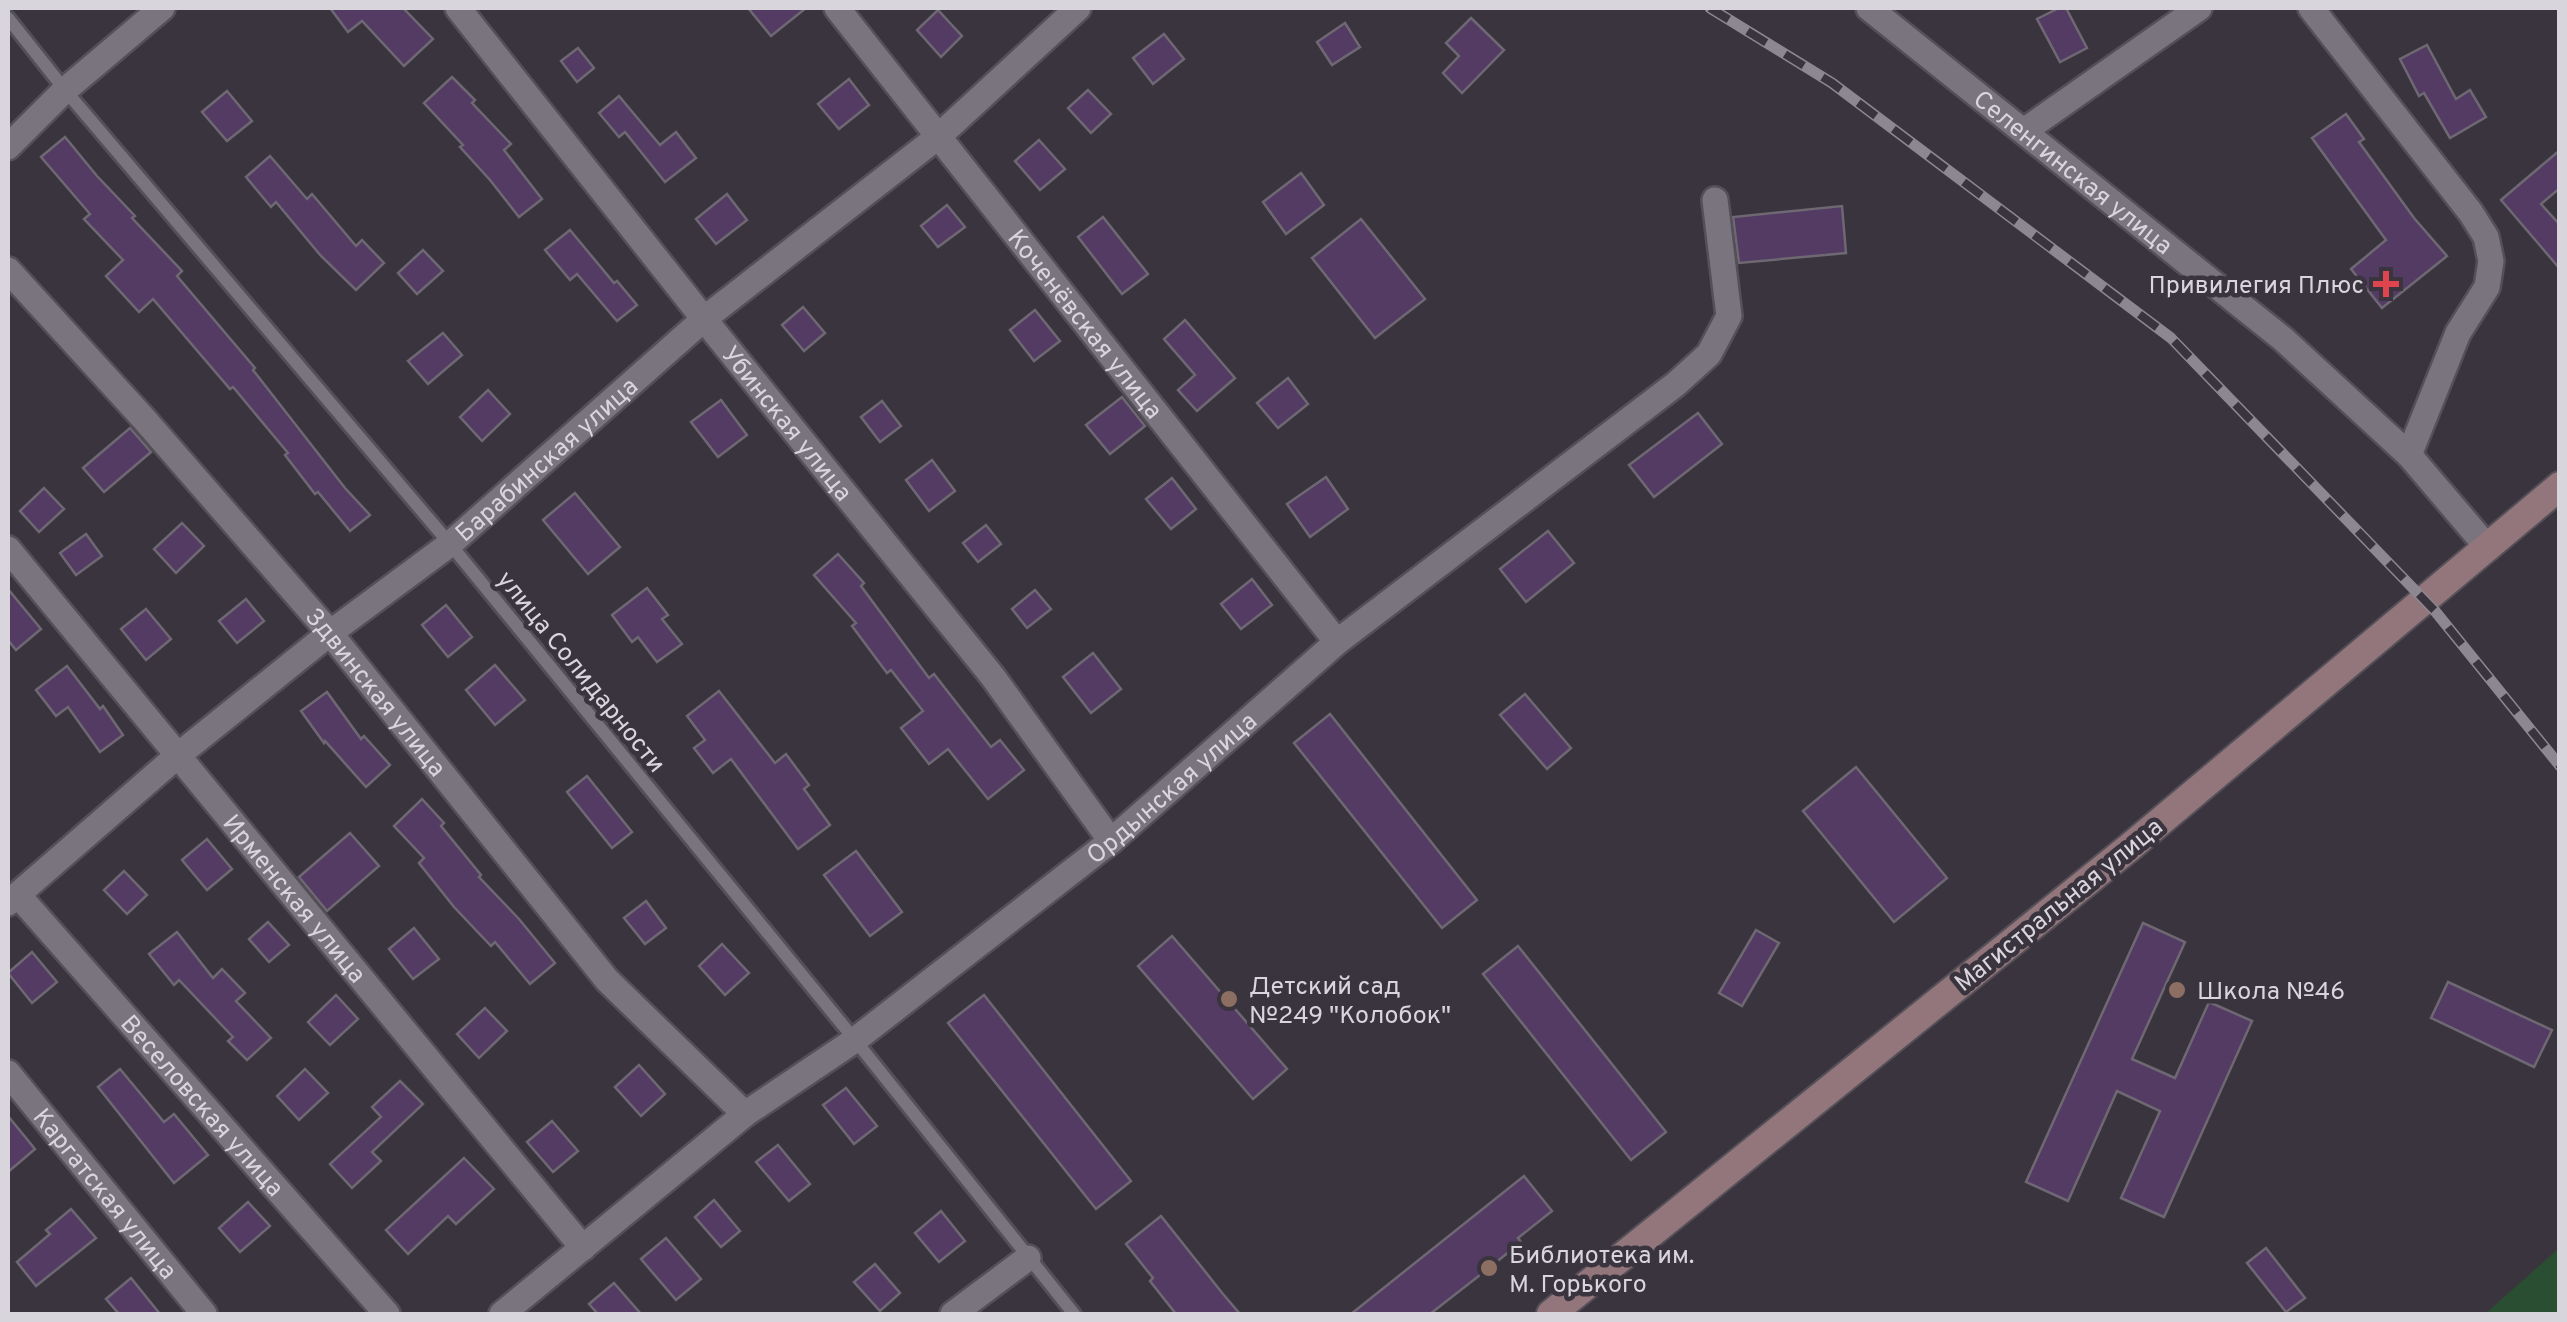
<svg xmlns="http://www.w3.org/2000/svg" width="2567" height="1322" font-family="Overpass,sans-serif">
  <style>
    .green { fill: #2a4e31 }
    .building { fill: #533b64; stroke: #6e6873; stroke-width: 2.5 }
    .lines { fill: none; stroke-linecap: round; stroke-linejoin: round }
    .service-casing { stroke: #555058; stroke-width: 18 }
    .minor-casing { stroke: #555058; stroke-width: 30 }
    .secondary-casing { stroke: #555058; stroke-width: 32 }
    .service { stroke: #7a747f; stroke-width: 12 }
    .minor { stroke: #7a747f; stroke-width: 25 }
    .secondary { stroke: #92767b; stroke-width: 28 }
    .rail-casing { stroke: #8d8890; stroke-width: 11 }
    .rail { stroke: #3a343e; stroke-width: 8; stroke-dasharray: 22; stroke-linecap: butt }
    .health-dot { fill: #e0444e; stroke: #3a343e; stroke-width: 4 }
    .education-dot { fill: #8d6e63; stroke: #3a343e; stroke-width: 4 }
    .labels { text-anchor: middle; stroke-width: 9; stroke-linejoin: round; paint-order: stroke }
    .street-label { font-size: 25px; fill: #d9d5dc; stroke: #3a343e }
    .poi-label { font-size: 25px; fill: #d9d5dc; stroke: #3a343e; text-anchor: start }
  </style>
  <rect width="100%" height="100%" fill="#3a343e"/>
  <path class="green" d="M2559,1248V1314H2485Z"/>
  <g class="building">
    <path d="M330,8H403L433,39L404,66L362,21L348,32Z"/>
    <path d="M748,8H806L771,36Z"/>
    <path d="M2059,8H2066L2087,48L2060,62L2037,19Z"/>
    <path d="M938,10L962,36L941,57L917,30Z"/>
    <path d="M1471,18L1504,50L1462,93L1443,73L1459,56L1446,43Z"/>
    <path d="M1345,23L1360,47L1332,65L1317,42Z"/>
    <path d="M1164,34L1184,59L1153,84L1133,58Z"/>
    <path d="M2427,45L2456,99L2470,90L2486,117L2450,138L2424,93L2419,96L2400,59Z"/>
    <path d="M578,48L594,68L577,82L561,61Z"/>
    <path d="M452,77L475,100L472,103L511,144L504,150L542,199L519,217L490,180L460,147L463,145L424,103Z"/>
    <path d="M849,79L869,105L839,129L818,104Z"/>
    <path d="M1088,90L1111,114L1091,133L1068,108Z"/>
    <path d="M227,91L252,121L227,141L202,112Z"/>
    <path d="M619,96L660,145L676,132L696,158L665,182L625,132L619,137L599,113Z"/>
    <path d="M2346,114L2364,139L2359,142L2414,218L2447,256L2382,308L2351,269L2386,240L2312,138Z"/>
    <path d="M65,137L97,176L135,216L132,218L182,271L177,276L255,368L253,370L345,488L370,515L350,531L318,492L315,494L285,455L288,453L233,387L230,389L153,299L139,312L106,276L123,260L84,219L90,214L41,157Z"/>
    <path d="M1039,140L1065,169L1040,190L1015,161Z"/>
    <path d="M2560,150V188L2541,204L2560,225V269L2501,200Z"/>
    <path d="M270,156L307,199L312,194L356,246L362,240L384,263L356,290L321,256L276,202L271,207L246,177Z"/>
    <path d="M1301,173L1324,205L1286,234L1263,202Z"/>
    <path d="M727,194L747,220L716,244L696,219Z"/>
    <path d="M947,205L965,227L938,247L921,226Z"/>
    <path d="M1842,206L1846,253L1739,263L1733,217Z"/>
    <path d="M1103,217L1148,274L1122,294L1078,237Z"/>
    <path d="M1361,219L1425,299L1375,338L1312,258Z"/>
    <path d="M570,230L614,283L617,281L637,305L617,321L577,274L570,280L545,250Z"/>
    <path d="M423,250L443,271L417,294L398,273Z"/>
    <path d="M803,307L825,333L804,351L782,325Z"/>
    <path d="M1035,310L1060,341L1034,361L1010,330Z"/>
    <path d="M1185,320L1235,378L1197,411L1178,390L1195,375L1164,339Z"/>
    <path d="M443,333L462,355L428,384L408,361Z"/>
    <path d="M1288,378L1308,404L1278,428L1257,403Z"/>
    <path d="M488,390L510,414L482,441L460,417Z"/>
    <path d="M1122,397L1145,426L1110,454L1086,425Z"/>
    <path d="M721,400L747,435L718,457L691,422Z"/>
    <path d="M882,401L901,426L880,442L861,417Z"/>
    <path d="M1698,413L1722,444L1654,497L1629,465Z"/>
    <path d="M130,428L151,452L104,492L83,468Z"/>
    <path d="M932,460L955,491L929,511L906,480Z"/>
    <path d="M1326,477L1348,509L1310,537L1287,504Z"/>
    <path d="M1172,478L1196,509L1171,529L1146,499Z"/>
    <path d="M44,488L64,509L39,532L20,511Z"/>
    <path d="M575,493L620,547L588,574L543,520Z"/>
    <path d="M182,523L204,546L176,573L154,549Z"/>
    <path d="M986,525L1001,544L978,562L963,543Z"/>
    <path d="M1548,531L1574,563L1526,602L1500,569Z"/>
    <path d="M86,534L102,556L76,575L60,553Z"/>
    <path d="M838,554L864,583L861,586L929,678L934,674L991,747L1000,740L1024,770L988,799L948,749L929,764L901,728L923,711L891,670L887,673L852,626L856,623L814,575Z"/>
    <path d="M1252,579L1272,605L1241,629L1221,604Z"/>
    <path d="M647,588L668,615L662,619L682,644L657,662L638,637L632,642L612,615Z"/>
    <path d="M8,589L41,629L16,650L8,640Z"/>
    <path d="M1035,590L1051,609L1027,628L1012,609Z"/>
    <path d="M246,599L264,621L237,643L219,621Z"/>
    <path d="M446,605L472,637L448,657L422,625Z"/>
    <path d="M146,609L171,639L146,660L121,629Z"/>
    <path d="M1093,653L1121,689L1091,713L1063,677Z"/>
    <path d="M495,665L525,700L495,725L466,690Z"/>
    <path d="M67,666L100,709L103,706L123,735L100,752L68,707L56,716L36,690Z"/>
    <path d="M719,691L775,763L786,754L809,785L804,789L830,825L798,849L731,759L713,773L694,748L705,740L687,716Z"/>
    <path d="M327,692L361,739L364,736L390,765L366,787L325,741L324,743L301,711Z"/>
    <path d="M1525,694L1571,748L1547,769L1500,715Z"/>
    <path d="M1330,714L1477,900L1442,928L1294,743Z"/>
    <path d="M1856,767L1947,878L1894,922L1803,811Z"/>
    <path d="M587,776L632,832L612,848L567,792Z"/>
    <path d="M422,799L444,823L441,826L481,875L479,877L519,919L555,963L530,984L495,942L491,946L454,907L419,863L424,858L394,826Z"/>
    <path d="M350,833L379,866L327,911L299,877Z"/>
    <path d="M207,839L232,869L207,890L182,860Z"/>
    <path d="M856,851L902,912L870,936L824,875Z"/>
    <path d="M124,871L147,895L127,914L104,890Z"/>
    <path d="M646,901L666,928L645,944L624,918Z"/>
    <path d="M268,922L289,945L269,962L249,939Z"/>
    <path d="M2143,923L2185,942L2132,1059L2175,1078L2209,1002L2252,1021L2164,1217L2121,1198L2160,1111L2117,1091L2068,1201L2026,1182Z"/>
    <path d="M414,928L439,959L413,979L389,949Z"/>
    <path d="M1756,930L1779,943L1742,1006L1719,993Z"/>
    <path d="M177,932L213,978L222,969L245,993L236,1001L271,1038L247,1060L228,1041L233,1037L179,980L174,985L149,954Z"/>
    <path d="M1172,936L1287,1069L1253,1099L1138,966Z"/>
    <path d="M722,944L749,973L725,995L699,966Z"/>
    <path d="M1518,946L1666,1132L1631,1160L1483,974Z"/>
    <path d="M32,952L57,982L32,1003L8,973Z"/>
    <path d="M2448,982L2552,1030L2534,1067L2431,1018Z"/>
    <path d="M336,995L358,1019L330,1045L308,1022Z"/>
    <path d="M984,995L1131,1181L1096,1209L948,1023Z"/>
    <path d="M485,1008L507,1031L479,1058L457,1034Z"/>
    <path d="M639,1065L665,1094L641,1116L615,1087Z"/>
    <path d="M120,1069L164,1122L174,1114L208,1155L174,1183L98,1087Z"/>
    <path d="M305,1069L328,1093L299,1120L277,1096Z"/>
    <path d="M400,1081L423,1104L372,1152L381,1161L352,1188L330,1164L381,1117L372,1107Z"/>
    <path d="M846,1088L877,1126L854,1144L823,1105Z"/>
    <path d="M8,1116L35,1149L8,1172Z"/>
    <path d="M552,1121L578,1151L553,1172L527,1142Z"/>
    <path d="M778,1145L810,1184L789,1201L756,1162Z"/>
    <path d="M464,1158L494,1189L456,1224L448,1216L408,1254L386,1230Z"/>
    <path d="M1524,1176L1552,1211L1518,1238L1521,1242L1489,1268L1430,1314H1351Z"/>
    <path d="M714,1200L740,1231L721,1247L695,1217Z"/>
    <path d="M248,1202L270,1226L240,1252L219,1228Z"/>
    <path d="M71,1209L96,1238L36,1286L17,1262L50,1234L46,1230Z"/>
    <path d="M941,1211L965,1241L939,1262L915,1233Z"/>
    <path d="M1161,1216L1223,1294L1240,1314H1176L1150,1281L1153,1278L1126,1244Z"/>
    <path d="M666,1238L701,1279L676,1300L641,1259Z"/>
    <path d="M2266,1248L2305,1298L2286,1312L2247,1263Z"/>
    <path d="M875,1264L900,1293L880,1311L854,1282Z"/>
    <path d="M131,1278L160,1314H119L106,1299Z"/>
    <path d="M614,1283L641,1314H598L589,1304Z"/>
  </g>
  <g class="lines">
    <g class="service-casing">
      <path id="service" d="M8,18L65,90L450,544L855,1040L1074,1314"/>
    </g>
    <g class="minor-casing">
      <g id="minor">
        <path id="s1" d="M458,8L704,319L993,677L1111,841"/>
        <path id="s2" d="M837,8L1337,642"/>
        <path id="s3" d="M1869,8L2283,339L2409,455L2488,548"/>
        <path d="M2311,8L2471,213L2486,237L2491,261L2487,287L2458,333L2409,455"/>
        <path d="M2024,131L2199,8"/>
        <path d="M8,147L65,90L162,8"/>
        <path id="s4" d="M8,270L144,419L330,633L607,980L745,1114"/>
        <path id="s5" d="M8,549L583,1248"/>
        <path id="s6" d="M18,895L387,1314"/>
        <path id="s7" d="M8,903L176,757L330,633L450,544L704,319L939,136L1078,8"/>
        <path id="s8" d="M8,1073L204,1314"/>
        <path id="s9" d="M502,1314L745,1114L855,1040L1111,841L1337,642L1676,384L1709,354L1729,316L1715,200"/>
        <path d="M953,1314L1028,1258"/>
      </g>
    </g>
    <g class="secondary-casing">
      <path id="secondary" d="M1551,1314L2130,847L2560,486"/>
    </g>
    <use href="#service" class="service"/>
    <use href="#minor" class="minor"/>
    <use href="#secondary" class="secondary"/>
    <g class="rail-casing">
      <path id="rail" d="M1710,8L1832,83L2171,338L2435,611L2560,766"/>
    </g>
    <use href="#rail" class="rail"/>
  </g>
  <path class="health-dot" d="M2381 269h10v10h10v10h-10v10h-10v-10h-10v-10h10z"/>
  <g class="education-dot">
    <circle cx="2177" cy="990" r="10"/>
    <circle cx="1229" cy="999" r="10"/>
    <circle cx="1489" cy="1268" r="10"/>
  </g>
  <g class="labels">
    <g class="street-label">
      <text dy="9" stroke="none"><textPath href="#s3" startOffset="262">Селенгинская улица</textPath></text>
      <text dy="9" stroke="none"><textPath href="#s2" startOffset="402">Коченёвская улица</textPath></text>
      <text dy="9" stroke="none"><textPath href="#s1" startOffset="530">Убинская улица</textPath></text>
      <text dy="9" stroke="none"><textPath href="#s7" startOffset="698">Барабинская улица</textPath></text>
      <text transform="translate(582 671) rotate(51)" y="9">улица Солидарности</text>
      <text dy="9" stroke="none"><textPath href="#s4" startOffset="560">Здвинская улица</textPath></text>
      <text dy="9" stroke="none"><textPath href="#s9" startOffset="852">Ордынская улица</textPath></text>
      <text dy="9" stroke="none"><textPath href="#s5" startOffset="452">Ирменская улица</textPath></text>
      <text transform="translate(2058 904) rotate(-39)" y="9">Магистральная улица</text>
      <text dy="9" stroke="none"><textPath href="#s6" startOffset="280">Веселовская улица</textPath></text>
      <text dy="9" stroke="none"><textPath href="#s8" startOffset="155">Каргатская улица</textPath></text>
    </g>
    <g class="poi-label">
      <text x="2364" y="293" text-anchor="end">Привилегия Плюс</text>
      <text x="1249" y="994">Детский сад<tspan x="1249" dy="29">№249 "Колобок"</tspan></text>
      <text x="2197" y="999">Школа №46</text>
      <text x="1509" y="1263">Библиотека им.<tspan x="1509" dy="29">М. Горького</tspan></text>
    </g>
  </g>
  <rect width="2567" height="1322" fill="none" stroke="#d9d5dc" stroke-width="20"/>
</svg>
